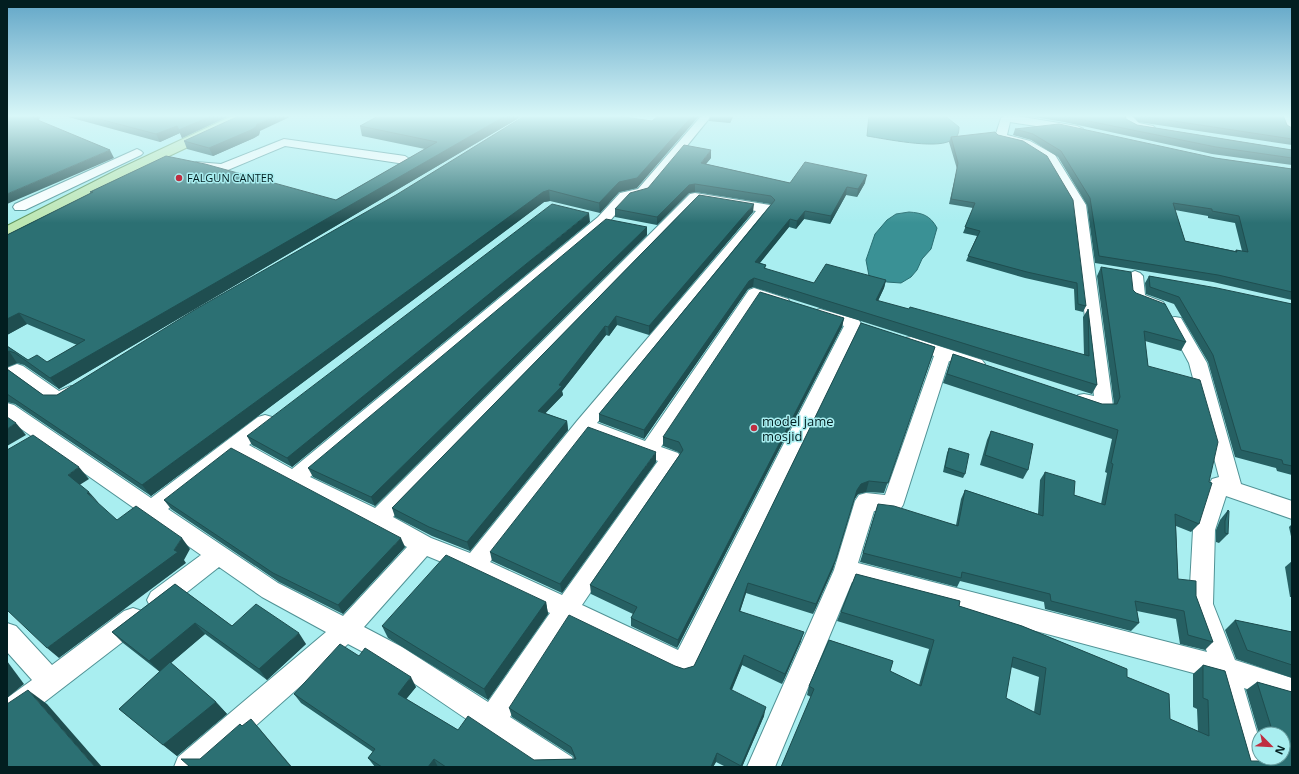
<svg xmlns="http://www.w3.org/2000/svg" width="1299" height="774" font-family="'Open Sans',sans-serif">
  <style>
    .water { fill: #3a9195; stroke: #296e72 }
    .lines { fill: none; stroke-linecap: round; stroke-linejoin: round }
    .minor-casing { stroke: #509295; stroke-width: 2 }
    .primary-casing { stroke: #5f955d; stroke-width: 2 }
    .minor { fill: #fff; fill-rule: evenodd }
    .primary { fill: #bde6b2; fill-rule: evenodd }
    .wall { fill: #266063; fill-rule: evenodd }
    .shaded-wall { fill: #1f4e50 }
    .building { fill: #2c7073; stroke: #1f4e50; fill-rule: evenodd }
    .poi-dot { fill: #bf2e41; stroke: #a9eef0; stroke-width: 1.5 }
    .labels { text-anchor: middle; stroke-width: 3; stroke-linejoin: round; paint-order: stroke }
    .far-poi-label { font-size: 11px; fill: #021e20; stroke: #a9eef0; text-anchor: start }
    .poi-label { font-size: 13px; fill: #021e20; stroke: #a9eef0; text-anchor: start }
  </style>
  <rect width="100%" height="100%" fill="#a9eef0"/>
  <g class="water">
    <path d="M869,115H944L959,127C959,134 957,139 950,141C934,149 886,139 867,136Z"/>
    <path d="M909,212C922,213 930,215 937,228L931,249L922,259L917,270L911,277L901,283L887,282L869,276L866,260L875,234L887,220L896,214Z"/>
  </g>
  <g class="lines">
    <g class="minor-casing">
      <g id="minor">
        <path d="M702,115H712L647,195L629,199L608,223L310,477L375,508L690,194L695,193L770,205L772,208L770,211L597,423L645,441L749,290L754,288L788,299L790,302L788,305L782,307L758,299L661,447L678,453L681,458L678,463L582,605L678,650L844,326L814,317L812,314L814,311L820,309L859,320L861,324L693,674L684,677L675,674L570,623L510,717L572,757L576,767H537L384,663L348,644L209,767H174L178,757L326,632L262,597L219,567L167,608L159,611L151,608L147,600L151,592L201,555L7,419V403L14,405L151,498L258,417L265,415L272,417L274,422L272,427L249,445L292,469L598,217L620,193L638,189ZM698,201L756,211L577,421L470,553L431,538L393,517ZM588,435L658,461L562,595L490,562ZM235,456C292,487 351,514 407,547L343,616L278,583L168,509ZM427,556L466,572L550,613L488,702L402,647L364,627Z"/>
        <path d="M1006,115H1016L1017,116L1077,126L1083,129L1077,132L1010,122L1007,135L1030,141L1055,155L1086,205L1113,406L1111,411C1100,414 1088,408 1078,405L1075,400L1078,395L1084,394L1094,396L1072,205L1046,160L1022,145L997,139L995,137L1001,118Z"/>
        <path d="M1121,115H1131L1139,123L1153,126L1155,128L1149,131C1136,129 1127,127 1121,115Z"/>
        <path d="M1279,115H1289L1292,124V136C1284,134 1280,123 1279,115Z"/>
        <path d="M284,139L405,156L411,160L405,164L285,146L223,172L196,170L190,166L196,162L221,164Z"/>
        <path d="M137,149L141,151L143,153L141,155L25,210H15L13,207L15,204Z"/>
        <path d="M1135,271L1140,273L1143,276L1145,295L1163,302L1165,305L1163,308L1157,310L1132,301L1130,298L1127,276L1130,273Z"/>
        <path d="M1175,317L1181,318L1207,363L1241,484L1292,501V519L1226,496L1215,530L1213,604L1235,660L1292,678V704L1244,688L1259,739V758H1264L1267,767H1239L1216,679L852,582L775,767H747L834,570L855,501L859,495L866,493L885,495L934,356L905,346L903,342L905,338L911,337L982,360L985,364L982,368L976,370L949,361L903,505L899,511L892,513L874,511L858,563L1207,652L1189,604L1193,530L1209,485L1212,479L1219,477L1189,363L1167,322L1169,318Z"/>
        <path d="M17,364L23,366L59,391L71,386L77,388L80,392C74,401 63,408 53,405L16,378L7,382V368Z"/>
        <path d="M133,608L142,611L145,619L142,627L16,724L7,728V698L32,680L7,652V623L16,626L52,665L124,611Z"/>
      </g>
    </g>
    <g class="primary-casing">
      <path id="primary" d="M234,115H251L249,118L129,175L13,237L7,238V226L119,169Z"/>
    </g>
    <use href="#minor" class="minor"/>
    <use href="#primary" class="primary"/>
  </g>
  <g class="wall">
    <path d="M61,115H231L182,138L180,133L160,142Z"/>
    <path d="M380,115H524L59,389L24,365L17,363L7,367V346L28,360L47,362L77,345L27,324L7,335V235L91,193L90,192L336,200L425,149L362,136L360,126Z"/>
    <path d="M613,115L637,188L619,192L600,213L550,201L544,202L151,496L15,404L7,402V369L43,395H57Z"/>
    <path d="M710,115H734L730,123L709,121Z"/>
    <path d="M1022,115H1125L1126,119L1137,125L1292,150V165L1212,154L1064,122Z"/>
    <path d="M1132,115H1283L1287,125L1292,129V145L1138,122Z"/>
    <path d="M1015,129L1215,158L1292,169V300L1213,282L1095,263L1087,205L1058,157L1031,140L1013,135ZM1175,210L1208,216V218L1235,223L1242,251L1236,250L1235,251L1185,241Z"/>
    <path d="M260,131L259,135L254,138L213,156L187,149L184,141Z"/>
    <path d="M998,135L1023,141L1086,306L1083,312L1075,310L1074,289L1025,278L966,261L977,236L963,233L973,208L949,204L957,169L949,142L951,137Z"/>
    <path d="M711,158L706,164L790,183H865L857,197L846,195L830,224L804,219L796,229L789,227L760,263L766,265L765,269L814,283L886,280L884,288L878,301L1084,355L1083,317L1088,309L1097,385L1092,394L753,287L748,289L644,439L599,422V414L771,204H770L695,192L689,193L657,225L615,217V209L648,188Z"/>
    <path d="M699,195L753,212L649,335L617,325L609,336L606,335L562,391L563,395L545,413L567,421L568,430L470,551L432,536L395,517L392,508Z"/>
    <path d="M590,222L292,467L252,445L247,436Z"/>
    <path d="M647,227V235L375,506L313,477L308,468Z"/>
    <path d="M1101,267L1133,290L1136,293L1186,342L1181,351L1145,341L1148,366L1199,524L1191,532L1176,526L1178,579L1196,596L1213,642L1205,650L1180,644L1176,619L1137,611L1139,623L1131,631L1045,609L1044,602L960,581L957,587L860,562L878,504L956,525L961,499L965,490L1038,514L1040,480L1045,472L1074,495L1101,504L1107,473L1105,472L1112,439L943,383L953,354L1102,404H1114L1097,276Z"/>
    <path d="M1149,276L1292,304V475L1277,471L1276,468L1235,457L1208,362L1174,304L1146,294L1145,283Z"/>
    <path d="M844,318L842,327L677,648L631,626V618L633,614L591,594L590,585L680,454L678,452L663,446V437Z"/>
    <path d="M861,323L935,347L884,493L866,492L858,494L854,500L833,569L813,614L746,593L740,611L801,641L782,684L742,665L732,690L764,716L742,767H726L716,762L713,767H375L368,758L373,752L301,703L294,694L359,656L416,687L406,699L458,730L534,760L574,759L573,756L512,717L509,708L675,666L684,669L694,666Z"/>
    <path d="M991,431L1028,470L1023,479L980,465L987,440Z"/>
    <path d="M949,448L965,474L963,478L943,472L947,453Z"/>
    <path d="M656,462L562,593L492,561L490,552Z"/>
    <path d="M164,500L405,547L343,614L279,582L171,509Z"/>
    <path d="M1228,510V534L1219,543L1216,542V530L1220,520Z"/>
    <path d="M1292,524V541L1289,527Z"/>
    <path d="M1292,561V597H1290L1285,567Z"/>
    <path d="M856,574L960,601L959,606L1022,626L1127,669V677L1169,694L1170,719L1198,731L1197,709L1193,707V674L1203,665L1225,671L1251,761H1266L1265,758H1283V734H1259L1246,690L1257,682L1292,692V767H781L811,697L807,695L809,686L829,640L893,661L890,671L919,685L929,649L837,621ZM1011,667L1039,677L1034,712L1006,698Z"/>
    <path d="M175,584L232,626L306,644L267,680L205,634L171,663L216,702L227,714L177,756L119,709L160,672L123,643L112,632Z"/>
    <path d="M546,602L548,614L488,700L388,638L382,626Z"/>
    <path d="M1235,620L1292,632V678L1236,659L1225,630Z"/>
  </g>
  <g class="shaded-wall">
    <path d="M34,115H41L37,125L33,118Z"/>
    <path d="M213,115H231L182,138L180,133L160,142L156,134L177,126Z"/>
    <path d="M276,115H294L260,131L259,135L254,138L213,156L209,148Z"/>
    <path d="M507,115H524L59,389L50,378Z"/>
    <path d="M693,115H700L637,188L619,192L600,213L599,203L619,182Z"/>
    <path d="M730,115H734L730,123Z"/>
    <path d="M110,150L114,158L7,204V194Z"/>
    <path d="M711,150V158L700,171L701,163Z"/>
    <path d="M867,175L865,183L857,197L858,189Z"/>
    <path d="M695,184V192L689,193L657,225V217L689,185Z"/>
    <path d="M847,187L846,195L830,224L831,216Z"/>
    <path d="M549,190L550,201L544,202L151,496L142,485L543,192Z"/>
    <path d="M754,204L753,212L649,335V326Z"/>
    <path d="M805,211L804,219L796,229L797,221Z"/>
    <path d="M589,213L590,222L292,467L287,458Z"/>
    <path d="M790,219L789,227L754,270L755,262Z"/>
    <path d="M647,227V235L375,506L371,497Z"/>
    <path d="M754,278L753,287L748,289L644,439V430L749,281Z"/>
    <path d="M886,280L884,288L874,309L876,300Z"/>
    <path d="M19,313L27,324L7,335V319Z"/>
    <path d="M616,316L617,325L609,336L608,327Z"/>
    <path d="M844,318L842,327L677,648L678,640Z"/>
    <path d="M605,326L606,335L562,391L563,395L539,420L538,411Z"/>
    <path d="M9,351L17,363L7,367V352Z"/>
    <path d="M567,421L568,430L470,551L467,542Z"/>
    <path d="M16,423L26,435L7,446V429Z"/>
    <path d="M656,452V462L562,593L560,584Z"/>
    <path d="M79,467L89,479L78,486L68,475Z"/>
    <path d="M869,481L866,492L858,494L854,500L857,490L861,484Z"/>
    <path d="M89,492L99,503L87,493Z"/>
    <path d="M182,538L190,549L184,560L186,563L59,658L47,648L174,550Z"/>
    <path d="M401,538L405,547L343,614L338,605Z"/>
    <path d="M836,559L833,569L813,614L816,604Z"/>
    <path d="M748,583L746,593L737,621L739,611Z"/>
    <path d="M546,602L548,614L488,700L484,689Z"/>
    <path d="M195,623L205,634L160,672L149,661Z"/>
    <path d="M804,632L801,641L782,684L785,674Z"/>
    <path d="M299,633L306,644L267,680L259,669Z"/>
    <path d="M744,655L742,665L728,698L730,689Z"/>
    <path d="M7,661L24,684L7,698Z"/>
    <path d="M411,677L416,687L403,703L398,694Z"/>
    <path d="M28,690L47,704L102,767H95Z"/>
    <path d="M216,702L227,714L177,756L163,745Z"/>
    <path d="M766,707L764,716L742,767H741Z"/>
    <path d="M251,719L259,728L292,767H291Z"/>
    <path d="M717,753L716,762L713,767H711Z"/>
    <path d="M434,759L438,767H428Z"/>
  </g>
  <g class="building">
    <path d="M7,115H34L33,118L110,150L7,194Z"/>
    <path d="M84,115H213L179,130L177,126L156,134Z"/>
    <path d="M241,115H276L257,124L256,127L251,130L209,148L184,141Z"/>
    <path d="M380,115H507L50,378L15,353L9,351L7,352V346L28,360L37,355L47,362L85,340L19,313L7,319V235L93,192H90L166,156L205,164L336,200L437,142L360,126Z"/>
    <path d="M526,115H611L652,121L659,115H693L637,178L619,182L599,203L549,190L543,192L142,485L7,394V369L43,395H57L196,309L396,195Z"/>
    <path d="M1059,115H1125L1126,119L1137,125L1292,150V158L1216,147Z"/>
    <path d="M1140,115H1283L1287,125L1292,128V139L1141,116Z"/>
    <path d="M1059,124L1215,158L1292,169V292L1218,275L1099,256L1090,198L1061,151L1033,134L1015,129ZM1173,203L1212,209V211L1239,216L1248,252L1236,250L1237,252L1185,241Z"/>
    <path d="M995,132L998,135L1023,141L1047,156L1073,200L1086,306L1078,304L1077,283L1027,272L968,256L980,231L965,227L975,203L951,199L958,163L951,137Z"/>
    <path d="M684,145L711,150L701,163L790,183L805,162L867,175L858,189L847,187L831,216L805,211L797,221L790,219L755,262L766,265L764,268L814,283L826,264L886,280L876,300L909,309L910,307L1089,356L1088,309L1097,385L754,278L749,281L644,430L599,414L775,200L771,196L695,184L689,185L657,217L615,209L630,193L648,188Z"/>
    <path d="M699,195L754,204L649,326L616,316L608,327L605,326L559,385L562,386L538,411L567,421L467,542L429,527L392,508Z"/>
    <path d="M552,204L589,213L287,458L247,436Z"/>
    <path d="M606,219L647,227L371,497L308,468Z"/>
    <path d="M1101,267L1131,272L1133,290L1136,293L1165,304L1186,342L1144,331L1148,366L1200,380L1218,442L1209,482L1212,483L1199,524L1175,514L1178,579L1196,581V596L1213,642L1188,635L1184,611L1135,601L1139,623L1051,601L1050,594L962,572L961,578L863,553L878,504L894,506L958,526L965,490L1043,516L1045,472L1075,481L1074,495L1105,505L1113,464L1111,463L1118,430L947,374L953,354L1102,404H1117L1120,397Z"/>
    <path d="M1149,276L1217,288L1292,304V466L1283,464L1282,460L1241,450L1213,355L1179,297L1150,287Z"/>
    <path d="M760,292L844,318L678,640L631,618L637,607L590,585L683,450L679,442L663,437Z"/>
    <path d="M861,323L935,347L888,483L869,481L861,484L857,490L836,559L816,604L748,583L739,611L804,632L785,674L744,655L730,689L766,707L741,766L717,753L711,767H446L434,759L428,767H382L368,758L375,749L294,694L340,644L359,656L365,648L411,677L398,694L458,730L468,716L534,760L576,759L571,747L509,708L569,615L675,666L684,669L694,666Z"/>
    <path d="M7,417L16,423L7,429Z"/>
    <path d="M588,427L656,452L560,584L490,552Z"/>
    <path d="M991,431L1033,444L1028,470L985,455Z"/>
    <path d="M33,435L79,467L68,475L89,492L87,493L117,520L136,506L182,538L174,550L178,552L47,648L7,610V450Z"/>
    <path d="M231,448L401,538L338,605L273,573L164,500Z"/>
    <path d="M949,448L969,454L965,474L945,467Z"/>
    <path d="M1228,510L1229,511L1228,534L1225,533V521Z"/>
    <path d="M446,555L546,602L484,689L382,626Z"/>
    <path d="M856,574L960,601L959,606L1022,626L1127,669V677L1169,694L1170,719L1209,736L1208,700L1203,698V665L1225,671L1251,761H1279L1281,758H1283V734H1272V730L1257,682L1292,692V767H781L814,689L809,686L829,640L893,661L890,671L921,686L934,640L841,612ZM1013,657L1046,668L1040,715L1006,698Z"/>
    <path d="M175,584L232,626L256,604L299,633L259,669L195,623L149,661L112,632Z"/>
    <path d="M1235,620L1292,632V665L1247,650Z"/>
    <path d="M170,662L216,702L163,745L119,709Z"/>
    <path d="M28,690L95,767H7V704Z"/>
    <path d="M251,719L291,767H190L181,759H200L240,724L242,726Z"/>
  </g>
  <linearGradient id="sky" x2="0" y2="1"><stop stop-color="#62a6c7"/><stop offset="0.52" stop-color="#d8f7f8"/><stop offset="1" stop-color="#d8f7f8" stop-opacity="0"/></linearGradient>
  <rect width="1299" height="223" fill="url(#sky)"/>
  <g class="poi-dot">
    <circle cx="179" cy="178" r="4"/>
    <circle cx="754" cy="428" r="4"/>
  </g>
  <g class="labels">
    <g class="far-poi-label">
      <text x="187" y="182">FALGUN CANTER</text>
    </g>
    <g class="poi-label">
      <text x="762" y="426">model jame<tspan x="762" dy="15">mosjid</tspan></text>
    </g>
  </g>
  <rect width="1299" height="774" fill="none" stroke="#021e20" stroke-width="16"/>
  <g transform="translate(1271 746) rotate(114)"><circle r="19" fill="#a9eef0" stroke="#669b9d"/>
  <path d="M0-3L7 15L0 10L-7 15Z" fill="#bf2e41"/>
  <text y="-6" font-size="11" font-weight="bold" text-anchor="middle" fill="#021e20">N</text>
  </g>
</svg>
